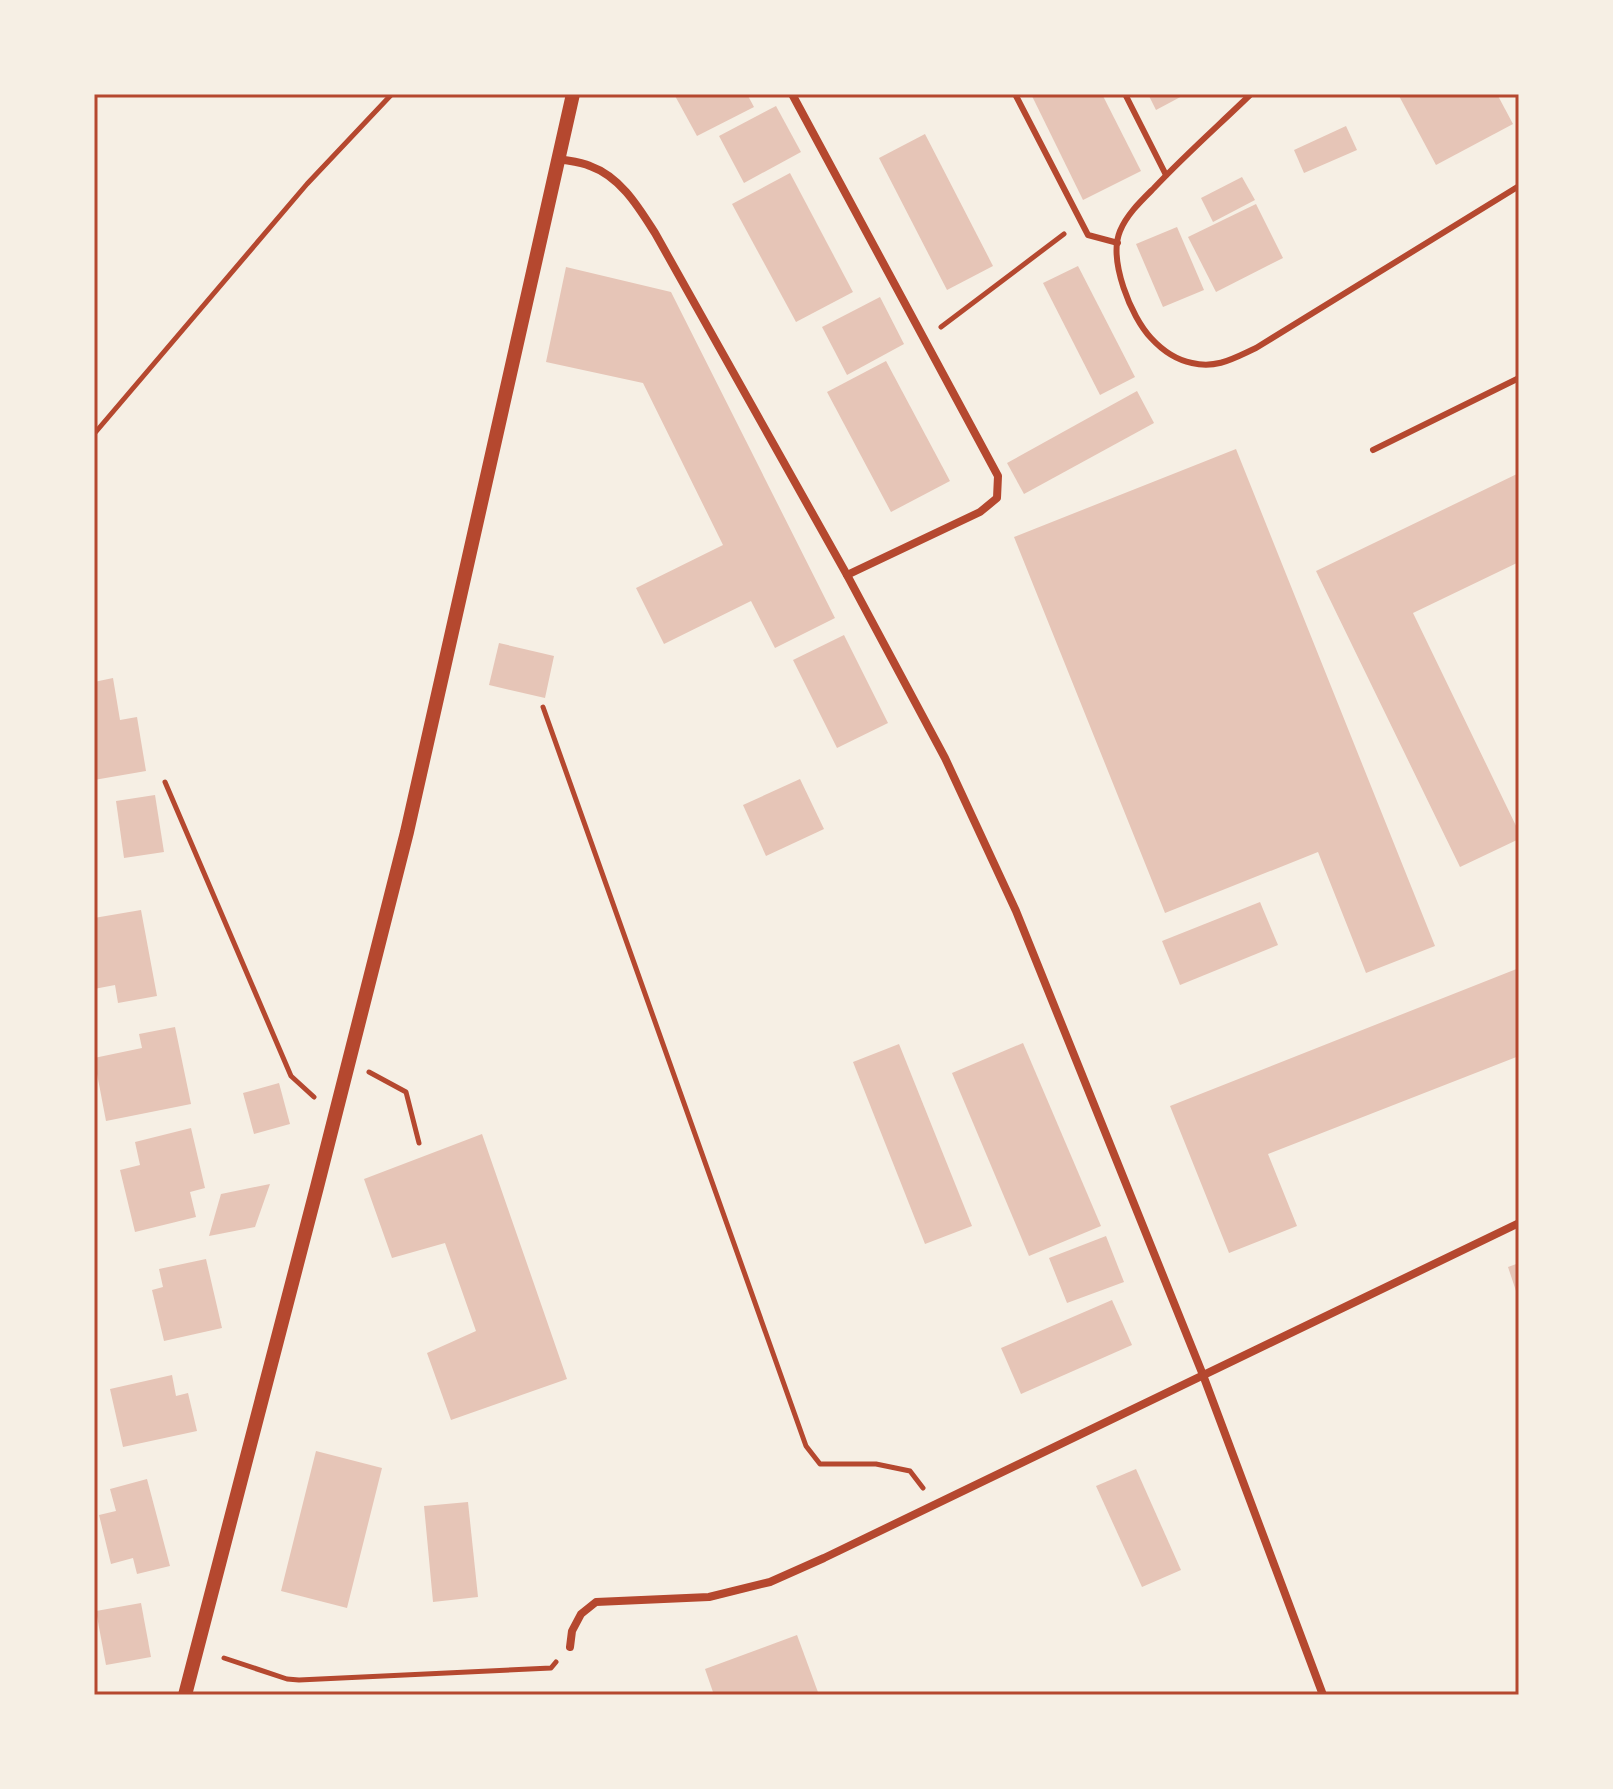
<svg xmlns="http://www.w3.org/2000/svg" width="1613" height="1789" font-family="'Archivo Narrow',sans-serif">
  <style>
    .building { fill: #e6c5b7 }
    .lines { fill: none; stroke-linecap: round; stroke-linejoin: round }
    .path { stroke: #b5482f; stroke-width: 5 }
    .service { stroke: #b5482f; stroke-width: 6 }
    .minor { stroke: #b5482f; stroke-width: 8 }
    .tertiary { stroke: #b5482f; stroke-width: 14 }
    .neatline { fill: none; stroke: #b5482f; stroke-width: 3 }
  </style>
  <rect width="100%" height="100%" fill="#f6efe4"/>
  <g class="building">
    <path d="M674,94H747L754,107L697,136Z"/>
    <path d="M1031,94H1102L1141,171L1083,200Z"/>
    <path d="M1148,94H1186L1156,110Z"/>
    <path d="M1398,94H1497L1513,124L1436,165Z"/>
    <path d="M776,106L801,152L744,183L719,136Z"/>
    <path d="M1346,126L1357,150L1304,173L1294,150Z"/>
    <path d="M925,134L993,266L947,290L879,158Z"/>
    <path d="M790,173L853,292L796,322L732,204Z"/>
    <path d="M1242,177L1255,200L1213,222L1201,198Z"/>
    <path d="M1256,204L1283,258L1216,292L1188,237Z"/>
    <path d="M1177,227L1204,290L1163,307L1136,244Z"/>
    <path d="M1078,266L1135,377L1100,395L1043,283Z"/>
    <path d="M566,267L671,292L835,618L775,648L751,601L664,644L636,588L723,545L643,383L546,362Z"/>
    <path d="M880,297L904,344L847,375L822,327Z"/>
    <path d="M886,361L950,481L891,512L827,392Z"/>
    <path d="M1137,391L1154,423L1024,494L1007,463Z"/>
    <path d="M1236,449L1435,946L1366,973L1318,852L1165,913L1014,537Z"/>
    <path d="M1519,473V562L1413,613L1519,832V839L1460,867L1316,571Z"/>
    <path d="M844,635L888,723L837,748L793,660Z"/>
    <path d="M499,643L554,656L545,698L489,685Z"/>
    <path d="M113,678L120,720L137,717L146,771L94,780V682Z"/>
    <path d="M800,779L824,829L766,856L743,805Z"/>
    <path d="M155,795L164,852L124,858L116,801Z"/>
    <path d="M1260,902L1278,945L1180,985L1162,941Z"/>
    <path d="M141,910L157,996L118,1003L115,985L94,989V918Z"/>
    <path d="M1519,968V1056L1268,1154L1297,1226L1229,1253L1170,1106Z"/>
    <path d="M175,1027L191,1104L106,1121L94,1058L142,1048L139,1034Z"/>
    <path d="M1023,1043L1101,1226L1029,1256L952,1073Z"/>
    <path d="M899,1044L972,1226L925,1244L853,1062Z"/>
    <path d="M279,1083L290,1124L254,1134L243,1093Z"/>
    <path d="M191,1128L205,1188L190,1192L196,1217L135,1232L120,1170L140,1165L135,1142Z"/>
    <path d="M482,1134L567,1379L451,1420L427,1353L476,1331L445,1243L392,1258L364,1179Z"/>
    <path d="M270,1184L255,1227L209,1236L221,1194Z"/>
    <path d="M1106,1236L1124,1282L1067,1303L1049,1258Z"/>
    <path d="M206,1259L222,1328L164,1341L152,1290L163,1287L159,1269Z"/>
    <path d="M1519,1263V1297H1518L1508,1267Z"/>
    <path d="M1112,1300L1132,1345L1021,1394L1001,1348Z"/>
    <path d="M172,1375L176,1396L188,1393L197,1431L123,1447L110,1389Z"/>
    <path d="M316,1451L382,1468L347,1608L281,1591Z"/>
    <path d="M1136,1469L1181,1570L1142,1587L1096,1486Z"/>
    <path d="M147,1479L170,1566L137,1574L133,1558L111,1564L99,1515L116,1511L110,1489Z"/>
    <path d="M468,1502L478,1597L433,1602L424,1506Z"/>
    <path d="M141,1603L151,1657L106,1665L96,1611Z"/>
    <path d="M797,1635L819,1695H714L705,1669Z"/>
  </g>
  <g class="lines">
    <g class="path">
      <path d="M941,327L1064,234"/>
      <path d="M94,434L307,184L392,94"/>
      <path d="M543,707L806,1446L820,1464H876L910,1471L923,1488"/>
      <path d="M165,782L291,1076L314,1097"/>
      <path d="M369,1072L406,1092L419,1143"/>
      <path d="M224,1658L287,1679L299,1680L551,1668L556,1662"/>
    </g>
    <g class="service">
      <path d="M1015,94L1088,235L1118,243"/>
      <path d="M1125,94L1166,175"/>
      <path d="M1251,94C1219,125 1185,155 1154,188C1142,200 1127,214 1120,231C1108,260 1131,317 1151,338C1162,350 1177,360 1192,363C1217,369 1234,358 1256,348L1519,186"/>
      <path d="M1373,450L1519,378"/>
    </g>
    <g class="minor">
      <path d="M792,94L998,476L997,498L980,512L847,575"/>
      <path d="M559,159C569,161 581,162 590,166C621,177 639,208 655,233L847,575L945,758L1016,911L1203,1375L1323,1695"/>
      <path d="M570,1647L572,1631L581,1614L596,1602L709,1597L770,1582L824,1558L1519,1223"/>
    </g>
    <path class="tertiary" d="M185,1695L317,1187L407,832L573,94"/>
  </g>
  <rect width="1613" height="1789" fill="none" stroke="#f6efe4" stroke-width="192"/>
  <rect x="96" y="96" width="1421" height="1597" class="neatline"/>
</svg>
